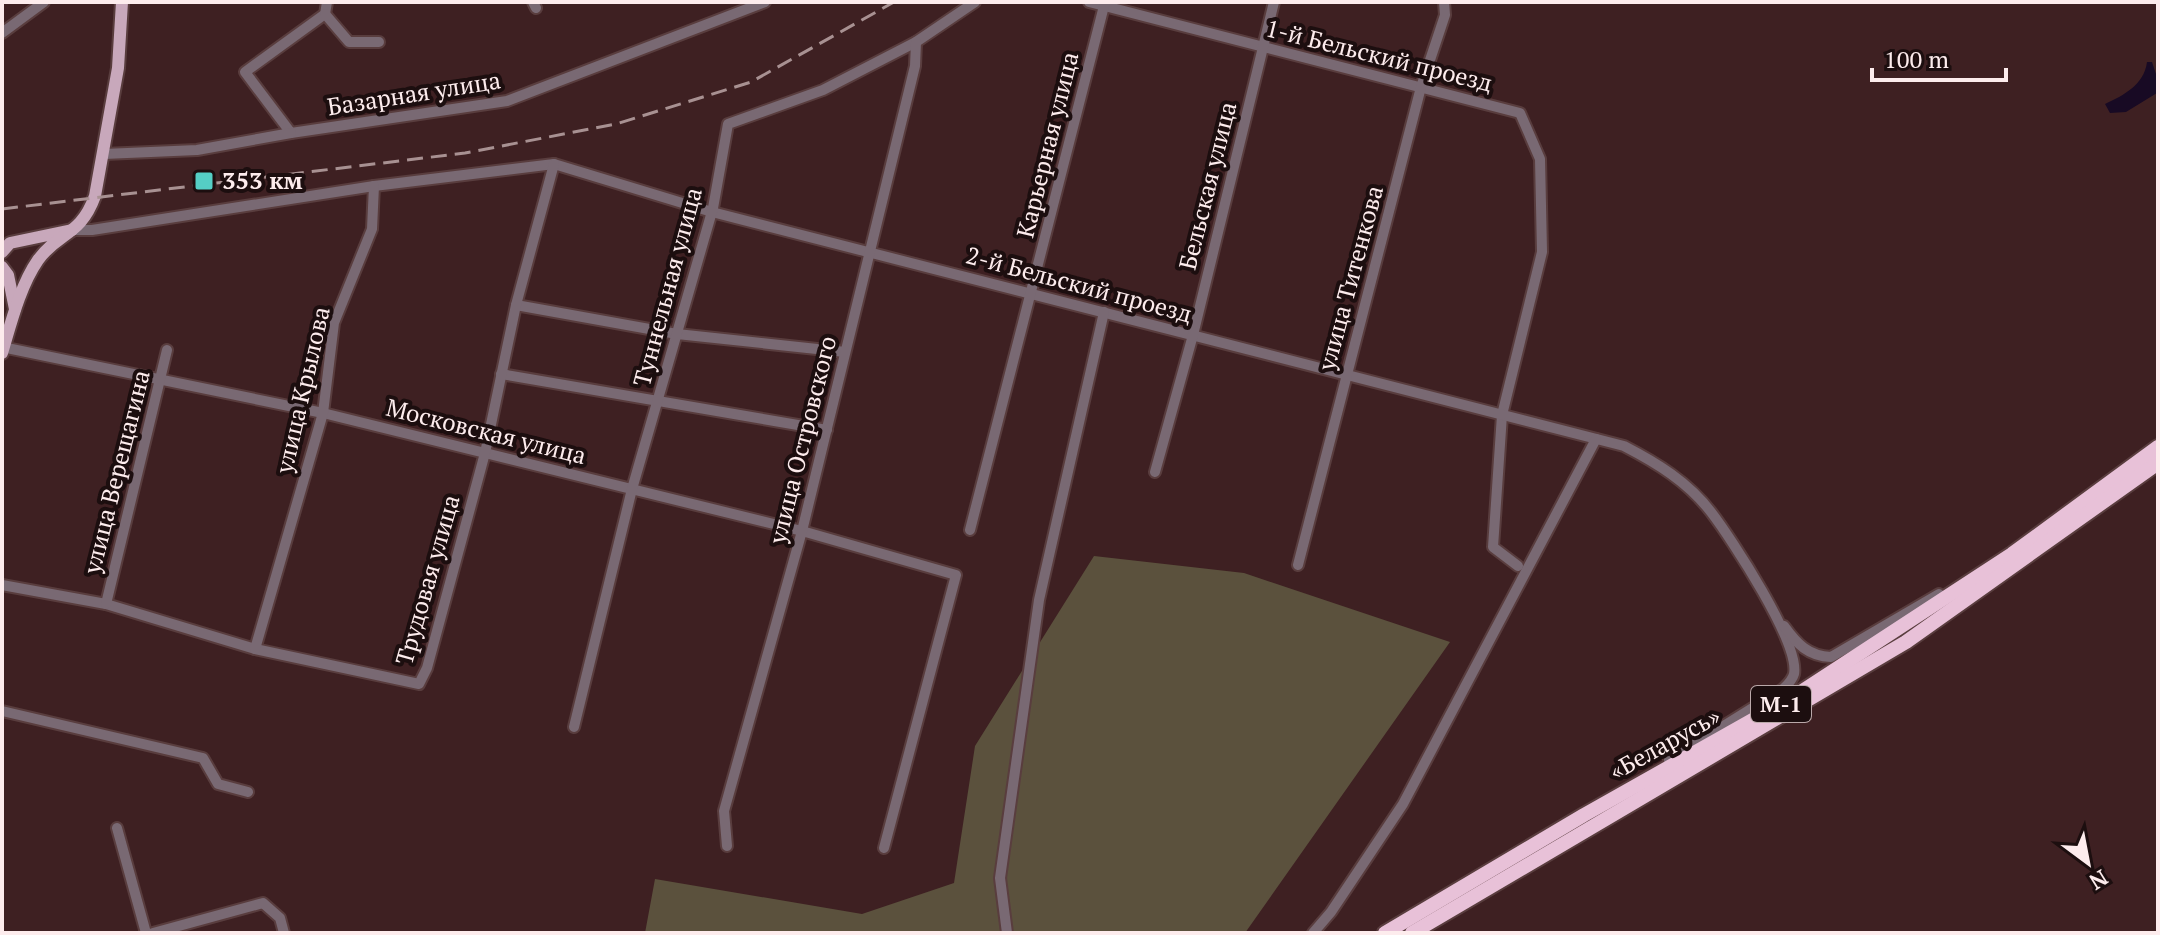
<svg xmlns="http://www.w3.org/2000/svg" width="2160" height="935" font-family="'PT Serif',serif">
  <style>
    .green { fill: #5b513d }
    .water { fill: #180a24 }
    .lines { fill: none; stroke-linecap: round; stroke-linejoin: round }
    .minor-casing { stroke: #593d3e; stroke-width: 14 }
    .major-casing { stroke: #593d3e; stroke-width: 16 }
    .highway-casing { stroke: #593d3e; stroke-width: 18 }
    .minor { stroke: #796973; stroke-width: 10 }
    .major { stroke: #c8a8bb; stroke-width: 12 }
    .highway { stroke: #e8c1d8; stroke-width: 14 }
    .rail { stroke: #a89192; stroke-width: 3; stroke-dasharray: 16 8; stroke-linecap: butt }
    .poi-dot { fill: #55cec5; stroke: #1c0e0f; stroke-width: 3 }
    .labels { text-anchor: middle; stroke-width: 8; stroke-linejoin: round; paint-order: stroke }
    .shield { fill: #1c0e0f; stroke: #baa9aa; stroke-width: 2 }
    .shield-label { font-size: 22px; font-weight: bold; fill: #fdeced }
    .street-label { font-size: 24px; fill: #fdeced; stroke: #1c0e0f }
    .poi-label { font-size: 24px; font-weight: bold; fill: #fdeced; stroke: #1c0e0f; text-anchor: start }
  </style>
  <rect width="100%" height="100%" fill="#3e2022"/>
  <path class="green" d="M1094,556L1244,573L1450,642L1245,933H645L655,879L862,914L954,883L975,746Z"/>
  <path class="water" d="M2147,62H2152L2158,80L2157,93L2126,112L2110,113L2105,104C2124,95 2144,85 2147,62Z"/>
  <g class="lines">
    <g class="minor-casing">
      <g id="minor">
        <path d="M327,2L325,14L245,72L291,133L507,101L765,2"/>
        <path d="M533,2L536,8"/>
        <path d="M1089,2L1520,113L1540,159L1542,252L1502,415L1493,547L1518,566"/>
        <path d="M325,14L349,42H379"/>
        <path d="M2,33L44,2"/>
        <path d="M104,154L197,150L291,133"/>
        <path d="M75,230H92L374,186L554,164L712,212L1624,446C1657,463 1688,482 1711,512C1731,538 1800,643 1794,674C1792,681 1787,685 1783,689L1669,760"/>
        <path d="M516,305L677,334L845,352"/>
        <path d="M2,347L323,413L802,531L956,575L884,848"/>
        <path d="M501,374L827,430"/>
        <path d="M1155,472L1193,335L1274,2"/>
        <path d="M970,530L1105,2"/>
        <path d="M1298,565L1421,87L1445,15L1444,2"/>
        <path d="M2,585L106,604L255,649L419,684L427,668L485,453L516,305L554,164"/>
        <path d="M106,604L167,350"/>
        <path d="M1784,626C1797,644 1808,656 1831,657L1939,594"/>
        <path d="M255,649L323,413L334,323L372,229L374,186"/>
        <path d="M2,711L203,758L218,784L248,792"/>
        <path d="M574,727L632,489L713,208L728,124L823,90L916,42L975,2"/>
        <path d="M117,828L146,933"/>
        <path d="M727,846L724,811L802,531L915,66L916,42"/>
        <path d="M153,933L263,903L280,918L284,933"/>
        <path d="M1007,933L1000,878L1039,600L1104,312"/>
        <path d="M1313,933L1331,912L1403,804L1596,439"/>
      </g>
    </g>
    <g class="major-casing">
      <g id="major">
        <path d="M2,252L10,243L72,230"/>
        <path d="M2,267L8,275L15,309"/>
        <path d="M2,353C11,323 20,286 38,260C59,231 80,237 95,196L118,68L122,2"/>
      </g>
    </g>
    <g class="highway-casing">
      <g id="highway">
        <path d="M1385,933L1584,815L1790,699L2012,554L2158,447"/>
        <path d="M1412,933L1906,642L2158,463"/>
      </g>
    </g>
    <use href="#minor" class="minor"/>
    <use href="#major" class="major"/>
    <use href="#highway" class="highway"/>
    <path class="rail" d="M2,209L465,153L616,124L751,82L894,2"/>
  </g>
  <rect class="poi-dot" x="194" y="171" width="20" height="20" rx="4"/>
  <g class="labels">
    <rect class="shield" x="1751" y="686" width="60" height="36" rx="6"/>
    <g class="shield-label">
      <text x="1781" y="712">М-1</text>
    </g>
    <g class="street-label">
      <text transform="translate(1379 56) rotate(14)" y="8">1-й Бельский проезд</text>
      <text transform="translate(414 94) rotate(-9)" y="8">Базарная улица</text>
      <text transform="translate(1048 145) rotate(-76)" y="8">Карьерная улица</text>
      <text transform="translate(1208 186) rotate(-76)" y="8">Бельская улица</text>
      <text transform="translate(1351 278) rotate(-75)" y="8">улица Титенкова</text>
      <text transform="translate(1079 285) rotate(15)" y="8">2-й Бельский проезд</text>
      <text transform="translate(668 287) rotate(-75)" y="8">Туннельная улица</text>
      <text transform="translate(303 390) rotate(-77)" y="8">улица Крылова</text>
      <text transform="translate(486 432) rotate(14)" y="8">Московская улица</text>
      <text transform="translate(803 440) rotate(-76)" y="8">улица Островского</text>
      <text transform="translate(117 472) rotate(-76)" y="8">улица Верещагина</text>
      <text transform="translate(428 580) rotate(-74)" y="8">Трудовая улица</text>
      <text transform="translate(1665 744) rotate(-29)" y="8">«Беларусь»</text>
    </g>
    <g class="poi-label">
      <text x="222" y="189">353 км</text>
    </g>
  </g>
  <rect width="2160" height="935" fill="none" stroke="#fdeced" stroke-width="8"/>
  <g transform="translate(2088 863) rotate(148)" stroke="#1c0e0f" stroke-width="6" paint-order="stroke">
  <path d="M0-6L14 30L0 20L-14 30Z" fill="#fdeced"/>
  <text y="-12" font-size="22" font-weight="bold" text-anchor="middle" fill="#fdeced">N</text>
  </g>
  <path d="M1872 68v12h134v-12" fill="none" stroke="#fdeced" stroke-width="4"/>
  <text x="1884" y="68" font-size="24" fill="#fdeced" stroke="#1c0e0f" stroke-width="6" paint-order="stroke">100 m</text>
</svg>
